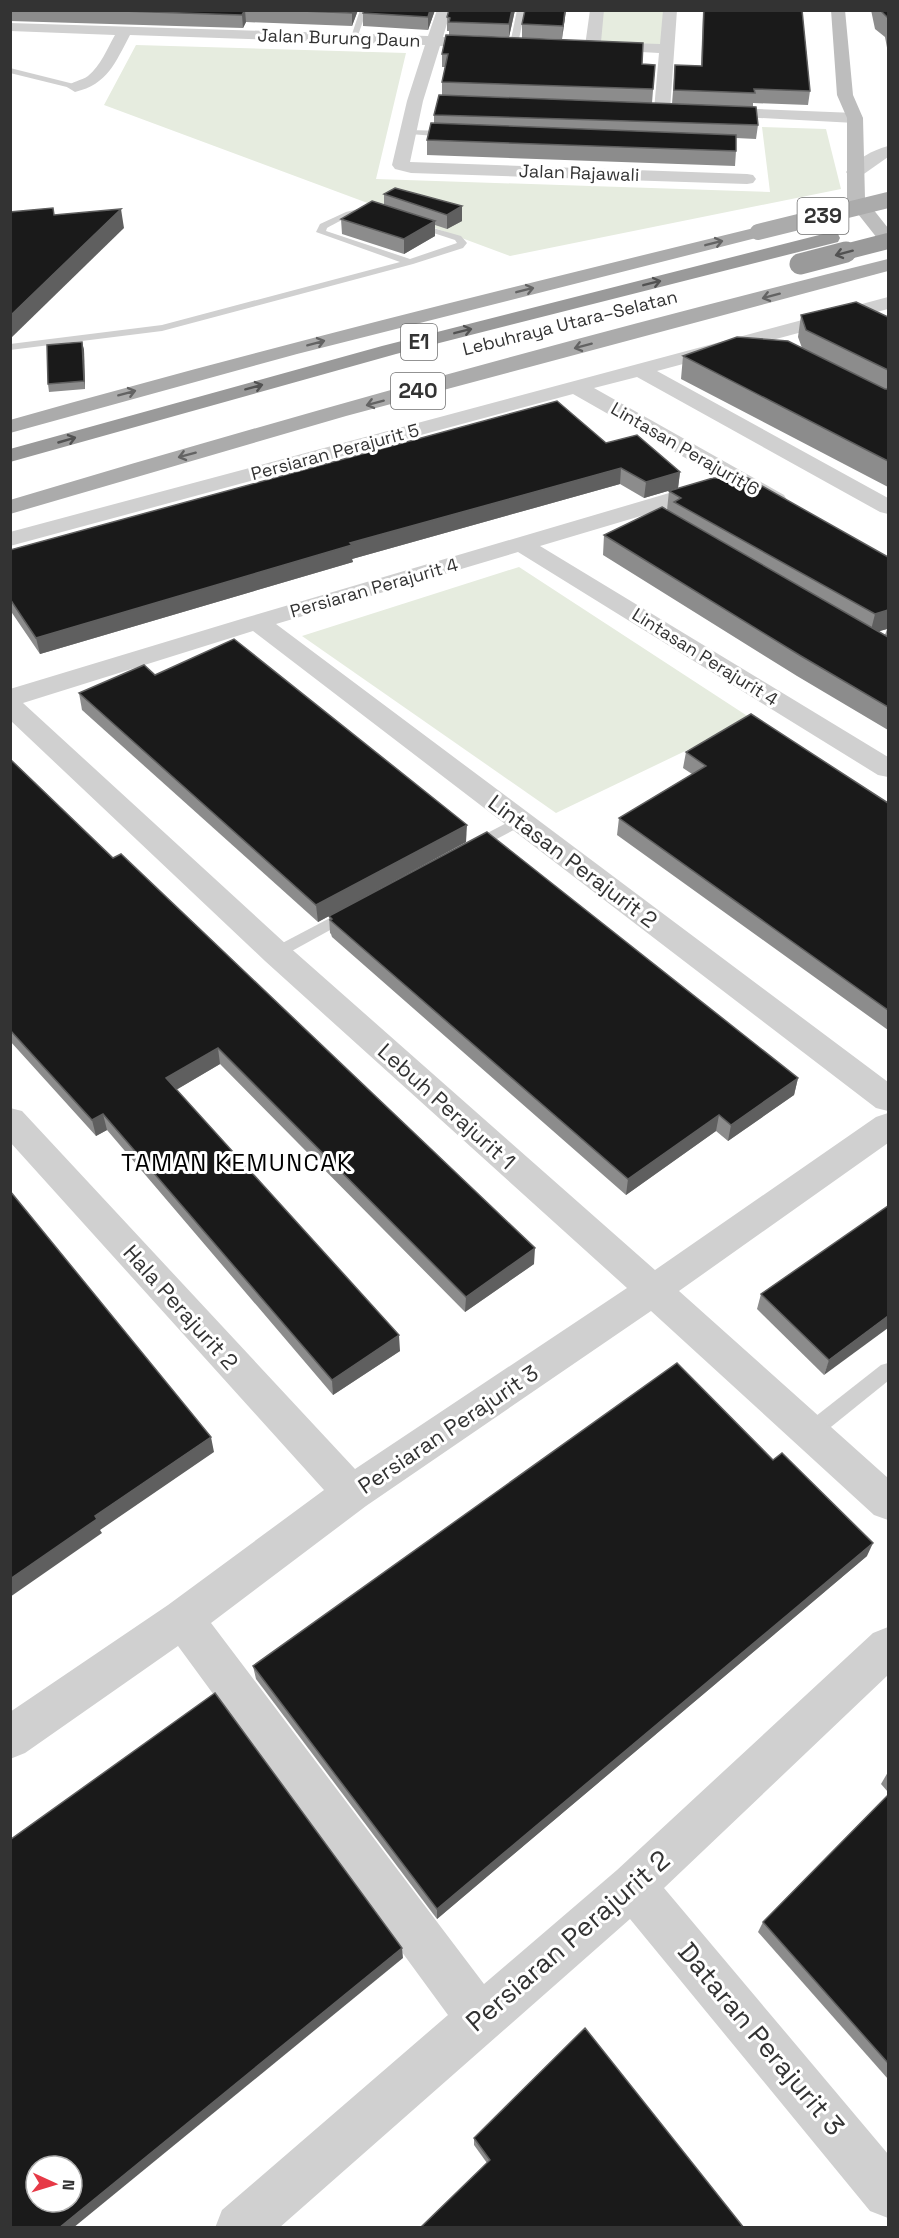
<svg xmlns="http://www.w3.org/2000/svg" width="899" height="2238" font-family="'Space Grotesk',sans-serif">
  <style>
    .green { fill: #e6ecdf }
    .lines { fill: none; stroke-linecap: round; stroke-linejoin: round }
    .lane { fill: #d0d0d0; fill-rule: evenodd }
    .street { fill: #d0d0d0; fill-rule: evenodd }
    .secondary { fill: #bdbdbd; fill-rule: evenodd }
    .primary { fill: #ababab; fill-rule: evenodd }
    .highway { fill: #9a9a9a; fill-rule: evenodd }
    .primary-bridge { stroke: #ababab; stroke-width: 16 }
    .highway-bridge-far1 { stroke: #9a9a9a; stroke-width: 16 }
    .highway-bridge { stroke: #9a9a9a; stroke-width: 21 }
    .wall { fill: #8c8c8c; fill-rule: evenodd }
    .shaded-wall { fill: #5f5f5f }
    .building { fill: #1a1a1a; stroke: #5f5f5f; stroke-width: 1.5; fill-rule: evenodd }
    .oneway { stroke: #636363 }
    .oneway2 { stroke: #525252 }
    .labels { text-anchor: middle; stroke-width: 6; stroke-linejoin: round; paint-order: stroke }
    .far-street-label { font-size: 18px; fill: #333; stroke: #fff }
    .shield { fill: #fff; stroke: #707070; stroke-width: 1.5 }
    .shield-label { font-size: 21px; font-weight: bold; fill: #333 }
    .street-label { font-size: 22px; fill: #333; stroke: #fff }
    .neighbourhood-label { font-size: 24px; letter-spacing: 1.5px; fill: #000; stroke: #fff }
    .near-street-label { font-size: 27px; fill: #333; stroke: #fff }
  </style>
  <rect width="100%" height="100%" fill="#fff"/>
  <g class="green">
    <path d="M599,11H664L662,47L595,45Z"/>
    <path d="M136,45L406,53L376,179L770,192L762,127L826,129L841,189L510,256L104,105Z"/>
    <path d="M519,567L752,719L556,813L302,636Z"/>
  </g>
  <g class="lines">
    <g class="lane">
      <path d="M360,10H367L357,38L350,40Z"/>
      <path d="M517,10H525L518,44L514,46L510,44Z"/>
      <path d="M10,68L78,85L79,87L75,89L10,73Z"/>
      <path d="M406,130L450,131L454,134L450,137L409,134L405,132Z"/>
      <path d="M362,208L380,212C374,216 364,212 356,215C346,217 336,223 327,228L326,231L410,259L457,243L455,240L412,226V222L461,236L467,243L463,248L413,264L162,331L10,350V344L162,325L400,262L316,232L320,224L346,212Z"/>
      <path d="M520,816L527,821L525,824L478,849H468L466,846L468,843Z"/>
      <path d="M347,909L352,910L354,914L352,918L281,957H271L268,953L271,949Z"/>
      <path d="M888,1363V1381L816,1439L809,1441L802,1439L799,1433L802,1427L881,1365Z"/>
    </g>
    <g class="street">
      <path d="M437,10H451L443,37L488,38L496,43L488,48L440,46L423,101L410,162L747,174L753,175L756,179L753,183L747,184L411,173L395,169L392,165L407,101L425,45L130,35C115,63 108,84 75,92L67,87C72,81 81,81 88,76C101,65 107,49 115,35L10,31V23L428,36Z"/>
      <path d="M590,10H604L601,42L660,44L663,10H677L670,110L668,113L662,115L654,110L659,53L588,49L585,46Z"/>
      <path d="M711,107L855,113L863,118L855,123L705,115L703,112L705,109Z"/>
      <path d="M888,146V157L861,176H849L846,172C856,159 873,150 888,146Z"/>
      <path d="M888,297V309L657,371L888,498V514L880,512L637,377L594,388L784,495L787,500L784,505L776,507L768,505L573,394L10,546V532Z"/>
      <path d="M710,481L718,483L721,488L718,493L540,546L888,757V777L878,775L518,552L276,624L888,1082V1111L876,1108L253,631L23,703L287,945L655,1270L876,1117L888,1113V1143L679,1291L888,1478V1520L874,1515L651,1311L366,1506L211,1623L484,1984L617,1870L873,1633L888,1627V1675L664,1888L888,2154V2218L870,2211L630,1919L279,2228H215L222,2210L448,2015L178,1646L25,1753L10,1759V1712L168,1605L324,1490L10,1142V1108L22,1111L355,1469L627,1288L265,961L10,720V689L248,617Z"/>
    </g>
    <path class="secondary" d="M831,10H845L853,95L863,118L865,199L888,228V245L881,243L847,200V118L837,95Z"/>
    <g class="primary">
      <path d="M758,227L764,228L767,232L764,236L297,354L10,433V420C258,350 508,288 758,227Z"/>
      <path d="M888,259V271L346,416L10,514V500C301,413 594,332 888,259Z"/>
    </g>
    <path class="highway" d="M831,232L838,234L840,238L838,242L396,354L10,462V449L382,346Z"/>
    <path class="primary-bridge" d="M758,232L888,200"/>
    <path class="highway-bridge-far1" d="M841,253L888,241"/>
    <path class="highway-bridge" d="M800,264L846,252"/>
  </g>
  <g class="wall">
    <path d="M10,10H358L352,26L246,22L243,28L10,21Z"/>
    <path d="M364,10H435L428,30L363,26V13Z"/>
    <path d="M449,10H515L509,37L449,35V31H447V17Z"/>
    <path d="M566,10L562,39L522,38V24Z"/>
    <path d="M703,10H802L810,91L808,105L753,103V107L672,104L675,65L701,66Z"/>
    <path d="M871,10H888V53L885,37L875,29Z"/>
    <path d="M442,54L655,65L652,103L462,96L758,125L756,139L736,138V151L735,166L427,155V140L434,123V115L442,95V82L445,67H442Z"/>
    <path d="M384,194L462,206V221L447,229L435,225V236L404,254L342,234L341,219L384,205Z"/>
    <path d="M801,315L888,317V487L681,379L683,356L802,348L798,337Z"/>
    <path d="M82,342L84,350L85,389L49,392L48,384Z"/>
    <path d="M606,443L680,472L678,488L644,498L620,484L352,559L353,562L40,654L10,610V550Z"/>
    <path d="M669,491L888,557V730L797,676L603,555L604,535L667,510ZM887,629L885,635L879,631Z"/>
    <path d="M155,675L466,842L318,922L82,710L79,693Z"/>
    <path d="M686,752L888,803V1030L617,835L619,818L692,774L683,768Z"/>
    <path d="M10,759L534,1264L465,1312L220,1064L176,1090L400,1351L333,1395L107,1130L96,1136L10,1041Z"/>
    <path d="M329,916L798,1078L794,1095L728,1141L716,1131L626,1195L332,937L331,934L330,933Z"/>
    <path d="M888,1206L824,1375L757,1309L761,1294Z"/>
    <path d="M867,1556L437,1919L256,1679L253,1666Z"/>
    <path d="M888,1772V1792L881,1784Z"/>
    <path d="M888,1795V2079L758,1932L763,1922Z"/>
    <path d="M474,2138L744,2228L487,2163L474,2145Z"/>
  </g>
  <g class="shaded-wall">
    <path d="M245,10L246,22L243,28L242,15Z"/>
    <path d="M353,10H358L352,26V13Z"/>
    <path d="M430,10H435L428,30V17Z"/>
    <path d="M512,10H515L509,37V24Z"/>
    <path d="M565,10H566L562,39L563,26Z"/>
    <path d="M462,206V221L447,229V215Z"/>
    <path d="M121,209L124,228L10,339V316Z"/>
    <path d="M435,221V236L404,254V239Z"/>
    <path d="M82,342L84,350L85,389L84,381Z"/>
    <path d="M621,468L620,484L352,559L353,562L40,654L36,638L350,543Z"/>
    <path d="M680,472L678,488L644,498L646,482Z"/>
    <path d="M888,610V623L887,629L870,634L875,614Z"/>
    <path d="M467,825L466,842L318,922L316,905Z"/>
    <path d="M218,1048L220,1064L169,1094L166,1078Z"/>
    <path d="M798,1078L794,1095L728,1141L731,1125Z"/>
    <path d="M103,1114L107,1130L96,1136L92,1120Z"/>
    <path d="M719,1115L716,1131L626,1195L628,1179Z"/>
    <path d="M535,1248L534,1264L465,1312L466,1297Z"/>
    <path d="M888,1316V1328L824,1375L829,1360Z"/>
    <path d="M399,1335L400,1351L333,1395L332,1380Z"/>
    <path d="M211,1437L214,1452L100,1530L102,1533L10,1597V1579L95,1516Z"/>
    <path d="M873,1543L867,1556L437,1919V1909Z"/>
    <path d="M402,1948L403,1958L73,2228H59Z"/>
  </g>
  <g class="building">
    <path d="M91,10H245L242,15Z"/>
    <path d="M275,10H353L352,13Z"/>
    <path d="M364,10H430L428,17L363,13Z"/>
    <path d="M449,10H512L509,24L449,22L450,18L447,17Z"/>
    <path d="M525,10H565L563,26L522,24Z"/>
    <path d="M704,10H802L810,91L754,89L755,93L674,90L675,65L702,66Z"/>
    <path d="M880,10H888V18Z"/>
    <path d="M446,35L643,43L642,64L655,65L653,89L442,82L448,54H442Z"/>
    <path d="M439,95L756,107L758,125L434,115Z"/>
    <path d="M431,123L736,135V151L427,140Z"/>
    <path d="M395,188L462,206L447,215L384,194Z"/>
    <path d="M372,201L435,221L404,239L341,219Z"/>
    <path d="M53,208L54,215L121,209L10,316V212Z"/>
    <path d="M856,302L888,317V370L806,330L801,315Z"/>
    <path d="M737,337L788,341L885,389H888V461L683,356Z"/>
    <path d="M82,342L84,381L48,384L47,345Z"/>
    <path d="M557,401L606,443L637,435L680,472L646,482L621,468L350,543L352,545L36,638L10,599V550Z"/>
    <path d="M713,478H748L888,557V610L875,614L674,502L681,498L669,491Z"/>
    <path d="M662,507L888,637V707L801,656L604,535Z"/>
    <path d="M234,639L467,825L316,905L79,693L144,665L155,675Z"/>
    <path d="M751,714L888,803V1010L619,818L706,766L686,752Z"/>
    <path d="M10,759L113,858L121,854L535,1248L466,1297L218,1048L166,1078L399,1335L332,1380L103,1114L92,1120L10,1030Z"/>
    <path d="M487,832L798,1078L731,1125L719,1115L628,1179L330,920L332,919L329,916Z"/>
    <path d="M10,1191L211,1437L95,1516L97,1519L10,1579Z"/>
    <path d="M888,1206V1316L829,1360L761,1294Z"/>
    <path d="M677,1363L773,1460L782,1453L873,1543L437,1909L253,1666Z"/>
    <path d="M215,1693L402,1948L59,2228H10V1840ZM36,2166H72V2202H36Z"/>
    <path d="M888,1795V2063L763,1922Z"/>
    <path d="M585,2028L744,2228H420L490,2160L474,2138Z"/>
  </g>
  <defs><path id="oneway-shaft" d="M-6 0H5M1.5-3L5.5 0L1.5 3" fill="none" stroke-width="1.6" stroke-linecap="round" stroke-linejoin="round" transform="scale(1.5)"/></defs>
  <g class="oneway">
    <use href="#oneway-shaft" transform="translate(714 243) rotate(-14)"/>
    <use href="#oneway-shaft" transform="translate(525 290) rotate(-14)"/>
    <use href="#oneway-shaft" transform="translate(771 296) rotate(165)"/>
    <use href="#oneway-shaft" transform="translate(316 343) rotate(-15)"/>
    <use href="#oneway-shaft" transform="translate(583 346) rotate(165)"/>
    <use href="#oneway-shaft" transform="translate(127 393) rotate(-15)"/>
    <use href="#oneway-shaft" transform="translate(375 403) rotate(165)"/>
    <use href="#oneway-shaft" transform="translate(187 455) rotate(165)"/>
  </g>
  <g class="oneway2">
    <use href="#oneway-shaft" transform="translate(844 253) rotate(165)"/>
    <use href="#oneway-shaft" transform="translate(652 283) rotate(-14)"/>
    <use href="#oneway-shaft" transform="translate(463 331) rotate(-14)"/>
    <use href="#oneway-shaft" transform="translate(254 387) rotate(-15)"/>
    <use href="#oneway-shaft" transform="translate(67 440) rotate(-16)"/>
  </g>
  <g class="labels">
    <g class="far-street-label">
      <text transform="translate(339 38) rotate(2)" y="6">Jalan Burung Daun</text>
      <text transform="translate(579 173) rotate(2)" y="6">Jalan Rajawali</text>
      <text transform="translate(570 323) rotate(-14)" y="6">Lebuhraya Utara–Selatan</text>
      <text transform="translate(685 449) rotate(30)" y="6">Lintasan Perajurit 6</text>
      <text transform="translate(335 452) rotate(-15)" y="6">Persiaran Perajurit 5</text>
      <text transform="translate(374 588) rotate(-16)" y="6">Persiaran Perajurit 4</text>
      <text transform="translate(705 657) rotate(32)" y="6">Lintasan Perajurit 4</text>
    </g>
    <g class="shield">
      <rect x="797.5" y="198" width="51" height="36" rx="4.5"/>
      <rect x="401" y="324" width="36" height="36" rx="4.5"/>
      <rect x="391" y="373" width="54" height="36" rx="4.5"/>
    </g>
    <g class="shield-label">
      <text x="823" y="223">239</text>
      <text x="419" y="349">E1</text>
      <text x="418" y="398">240</text>
    </g>
    <g class="street-label">
      <text transform="translate(573 861) rotate(37)" y="8">Lintasan Perajurit 2</text>
      <text transform="translate(447 1106) rotate(42)" y="8">Lebuh Perajurit 1</text>
      <text transform="translate(181 1307) rotate(48)" y="8">Hala Perajurit 2</text>
      <text transform="translate(448 1429) rotate(-34)" y="8">Persiaran Perajurit 3</text>
    </g>
    <g class="neighbourhood-label">
      <text x="237" y="1171">TAMAN KEMUNCAK</text>
    </g>
    <g class="near-street-label">
      <text transform="translate(568 1941) rotate(-41)" y="9">Persiaran Perajurit 2</text>
      <text transform="translate(761 2039) rotate(50)" y="9">Dataran Perajurit 3</text>
    </g>
  </g>
  <rect width="899" height="2238" fill="none" stroke="#333333" stroke-width="24"/>
  <g transform="translate(54 2184) rotate(94)"><circle r="28" fill="#ffffff" stroke="#adadad" stroke-width="1.5"/>
  <path d="M0-4.5L10 22L0 15L-10 22Z" fill="#e63946"/>
  <text y="-9" font-size="16" font-weight="bold" text-anchor="middle" fill="#333333">N</text>
  </g>
</svg>
